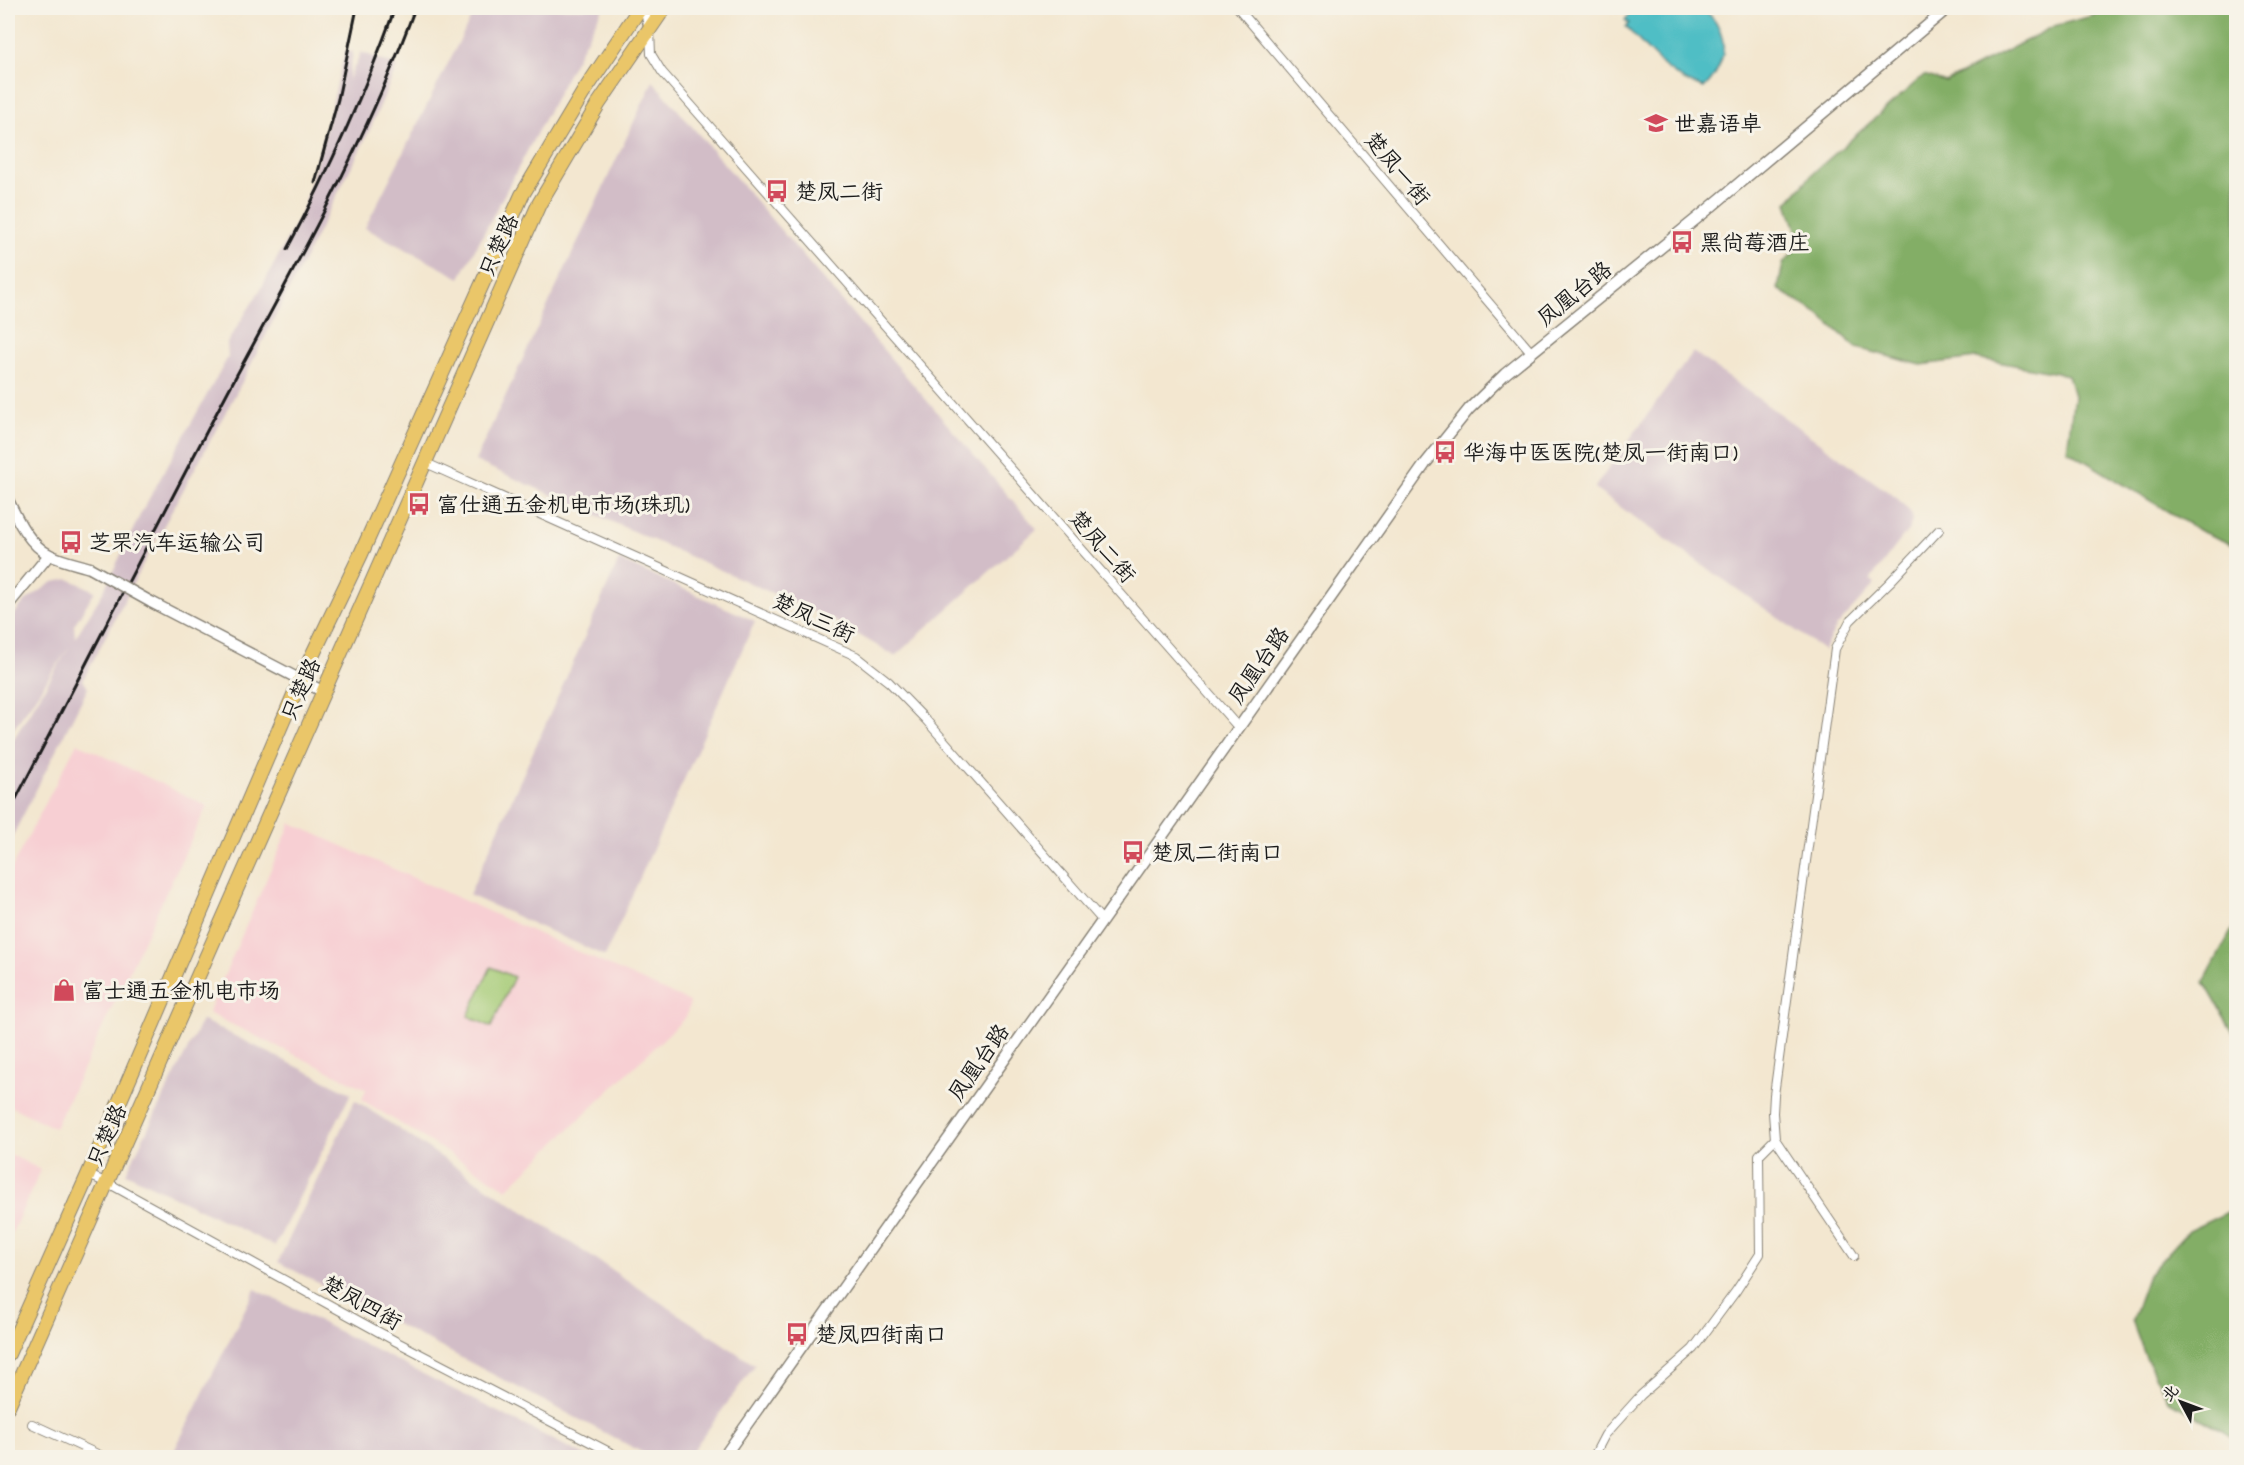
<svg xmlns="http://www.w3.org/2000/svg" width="2244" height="1465" font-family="Dekko,'LXGW WenKai TC',sans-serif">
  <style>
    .built { fill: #f7cfd3 }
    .industrial { fill: #d2bdc7 }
    .green { fill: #a4ca75; stroke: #607348; stroke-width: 1.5 }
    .forest { fill: #83ae66; stroke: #506541; stroke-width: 1.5 }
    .water { fill: #50bec5; stroke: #366d70; stroke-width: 1.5 }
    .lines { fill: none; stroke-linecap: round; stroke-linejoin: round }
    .minor-casing { stroke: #888276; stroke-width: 10 }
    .tertiary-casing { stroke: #888276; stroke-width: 13 }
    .primary-casing { stroke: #888276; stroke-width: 16 }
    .minor { stroke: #fff; stroke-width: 8 }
    .tertiary { stroke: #fff; stroke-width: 10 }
    .primary { stroke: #eac669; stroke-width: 14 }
    .rail { stroke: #1c1c1c; stroke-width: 3 }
    .tertiary-bridge-casing { stroke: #888276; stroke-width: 13; stroke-linecap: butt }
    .tertiary-bridge { stroke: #fff; stroke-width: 10 }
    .labels { text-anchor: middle; stroke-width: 6; stroke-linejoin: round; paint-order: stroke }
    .poi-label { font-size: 22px; fill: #1c1c1c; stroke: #f7f3e8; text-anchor: start }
    .street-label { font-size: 22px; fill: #1c1c1c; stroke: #f7f3e8 }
  </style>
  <rect width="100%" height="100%" fill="#f7f3e8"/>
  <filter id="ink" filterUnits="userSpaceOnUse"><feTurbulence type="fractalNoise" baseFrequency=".0167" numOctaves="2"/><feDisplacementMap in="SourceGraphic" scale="12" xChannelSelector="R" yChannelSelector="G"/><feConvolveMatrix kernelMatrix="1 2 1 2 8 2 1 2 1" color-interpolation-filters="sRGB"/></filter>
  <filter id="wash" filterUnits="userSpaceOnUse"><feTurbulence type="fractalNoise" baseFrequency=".008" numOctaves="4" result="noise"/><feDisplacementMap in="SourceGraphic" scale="24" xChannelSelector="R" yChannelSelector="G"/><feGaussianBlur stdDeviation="1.35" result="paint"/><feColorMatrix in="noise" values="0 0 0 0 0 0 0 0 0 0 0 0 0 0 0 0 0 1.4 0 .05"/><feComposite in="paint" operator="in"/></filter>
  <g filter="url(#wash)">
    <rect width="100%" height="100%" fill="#f3e7d0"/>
    <g class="built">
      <path d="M77,743L207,806L55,1128L8,1105V875Z"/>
      <path d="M291,823L690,1002L686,1017L507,1189L362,1100L366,1089L208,1013Z"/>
      <path d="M8,1153L41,1170L8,1241Z"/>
    </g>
    <g class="industrial">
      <path d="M476,8H603L460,278L365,228Z"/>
      <path d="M345,51L353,52L348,81L361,52L397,66L368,134L241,384L150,551L83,680L88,688L8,845V748L70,646L8,737V622L24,602L53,582L69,579L95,591L74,625L75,638L102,594L141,513L228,357L227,343L262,287L303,209L326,129Z"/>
      <path d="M653,81L1037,529L895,656L833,620L475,461Z"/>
      <path d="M1693,352L1898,499L1911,513L1913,519L1909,529L1870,580L1875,584L1837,626L1825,647V651L1596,490L1595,487Z"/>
      <path d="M619,560L755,621L605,956L469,895Z"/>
      <path d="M202,1020L351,1093L275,1246L126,1173Z"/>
      <path d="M355,1100L755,1365L688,1457H651L278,1262Z"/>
      <path d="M255,1289L587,1457H171Z"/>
    </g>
    <path class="green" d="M491,967L514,977L491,1027L468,1016Z"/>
    <g class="forest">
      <path d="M2122,8H2236V546L2200,531L2067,450L2074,396L2068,375L1976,358L1921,365L1857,348L1817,313L1778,289L1783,264L1801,244L1787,203L1813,173L1924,75L1946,82L2054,26Z"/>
      <path d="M2236,922V1037L2204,982Z"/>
      <path d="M2234,1209H2236V1439L2168,1400L2146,1358L2132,1320L2148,1275L2188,1231Z"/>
    </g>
    <path class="water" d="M1634,8C1646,7 1691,4 1700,8C1718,17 1728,42 1721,61C1718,71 1711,81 1704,88C1670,79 1649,51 1626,27L1629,23L1625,20Z"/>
  </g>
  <g filter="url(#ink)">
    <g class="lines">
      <g class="minor-casing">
        <g id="minor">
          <path d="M1238,8L1531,352"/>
          <path d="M650,30L651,54L662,72L1238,727"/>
          <path d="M426,463L856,656L889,682L926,720L1102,920"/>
          <path d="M88,1175L108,1183L397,1342L621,1458"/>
          <path d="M1854,1256L1775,1139L1773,1113L1774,1095L1835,649L1850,621L1890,582L1939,530"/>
          <path d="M32,1424L106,1458"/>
          <path d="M1593,1458L1605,1435L1641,1395L1693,1349L1736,1291L1760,1254L1759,1155L1775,1139"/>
        </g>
      </g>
      <g class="tertiary-casing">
        <g id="tertiary">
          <path d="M645,8L650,29"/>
          <path d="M8,500C17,519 29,545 50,555C62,561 77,564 90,568"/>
          <path d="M151,602L322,691"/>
          <path d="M8,605L49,555"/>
          <path d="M723,1458L1425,464L1469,409L1505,374L1706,211L1948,8"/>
        </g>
      </g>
      <g class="primary-casing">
        <g id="primary">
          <path d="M8,1354L88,1175L300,681L361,554L522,195L583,93L640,8"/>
          <path d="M8,1406L539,204L599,103L664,8"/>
        </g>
      </g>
      <use href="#minor" class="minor"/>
      <use href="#tertiary" class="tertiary"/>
      <use href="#primary" class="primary"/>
      <g class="rail">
        <path d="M315,183L338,99L357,8"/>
        <path d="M287,249C329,171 365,91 395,8"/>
        <path d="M8,814C81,675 152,534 226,395C294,268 366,143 415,8"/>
      </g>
      <g class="tertiary-bridge-casing">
        <path id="tertiary-bridge" d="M90,568L151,602"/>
      </g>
      <use href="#tertiary-bridge" class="tertiary-bridge"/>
    </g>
  </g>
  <defs>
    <g id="school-bare" transform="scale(1.8)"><path d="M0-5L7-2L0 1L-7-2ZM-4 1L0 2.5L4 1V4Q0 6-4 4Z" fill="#d1495b" stroke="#f7f3e8" stroke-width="2.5" paint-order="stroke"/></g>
    <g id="bus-bare" transform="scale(1.8)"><path d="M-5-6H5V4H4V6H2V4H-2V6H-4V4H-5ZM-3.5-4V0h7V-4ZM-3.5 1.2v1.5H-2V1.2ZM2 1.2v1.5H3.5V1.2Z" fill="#d1495b" stroke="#f7f3e8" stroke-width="2.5" paint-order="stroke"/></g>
    <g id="shop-bare" transform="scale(1.8)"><path d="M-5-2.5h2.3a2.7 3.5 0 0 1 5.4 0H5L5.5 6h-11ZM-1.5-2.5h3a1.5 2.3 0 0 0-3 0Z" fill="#d1495b" stroke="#f7f3e8" stroke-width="2.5" paint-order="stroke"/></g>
  </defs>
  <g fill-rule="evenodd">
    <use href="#school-bare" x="1656" y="123"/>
    <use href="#bus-bare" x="777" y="191"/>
    <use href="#bus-bare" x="1682" y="242"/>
    <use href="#bus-bare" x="1445" y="452"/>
    <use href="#bus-bare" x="419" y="504"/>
    <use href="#bus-bare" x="71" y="542"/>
    <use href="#bus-bare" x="1133" y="852"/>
    <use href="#shop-bare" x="64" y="990"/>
    <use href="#bus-bare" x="797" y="1334"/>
  </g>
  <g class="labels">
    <g class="poi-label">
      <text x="1674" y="131">世嘉语卓</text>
      <text x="795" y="199">楚凤二街</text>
      <text x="1700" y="250">黑尚莓酒庄</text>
      <text x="1463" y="460">华海中医医院(楚凤一街南口)</text>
      <text x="437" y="512">富仕通五金机电市场(珠玑)</text>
      <text x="89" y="550">芝罘汽车运输公司</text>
      <text x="1151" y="860">楚凤二街南口</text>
      <text x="82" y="998">富士通五金机电市场</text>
      <text x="815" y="1342">楚凤四街南口</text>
    </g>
    <g class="street-label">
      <text transform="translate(1398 168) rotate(50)" y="8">楚凤一街</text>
      <text transform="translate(498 245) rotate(-66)" y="8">只楚路</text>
      <text transform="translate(1574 293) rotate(-39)" y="8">凤凰台路</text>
      <text transform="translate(1103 546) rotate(49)" y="8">楚凤二街</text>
      <text transform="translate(814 617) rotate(25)" y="8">楚凤三街</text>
      <text transform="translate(1258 665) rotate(-55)" y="8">凤凰台路</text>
      <text transform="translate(300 689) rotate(-66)" y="8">只楚路</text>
      <text transform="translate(978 1062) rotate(-55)" y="8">凤凰台路</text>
      <text transform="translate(106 1135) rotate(-66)" y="8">只楚路</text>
      <text transform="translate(362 1302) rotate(29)" y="8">楚凤四街</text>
    </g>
  </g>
  <rect width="2244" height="1465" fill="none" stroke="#f7f3e8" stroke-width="30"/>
  <g transform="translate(2181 1402) rotate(311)" stroke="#f7f3e8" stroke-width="4.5" paint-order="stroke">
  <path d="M0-4.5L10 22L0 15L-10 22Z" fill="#1c1c1c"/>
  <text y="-9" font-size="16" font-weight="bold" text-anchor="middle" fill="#1c1c1c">北</text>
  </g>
</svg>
